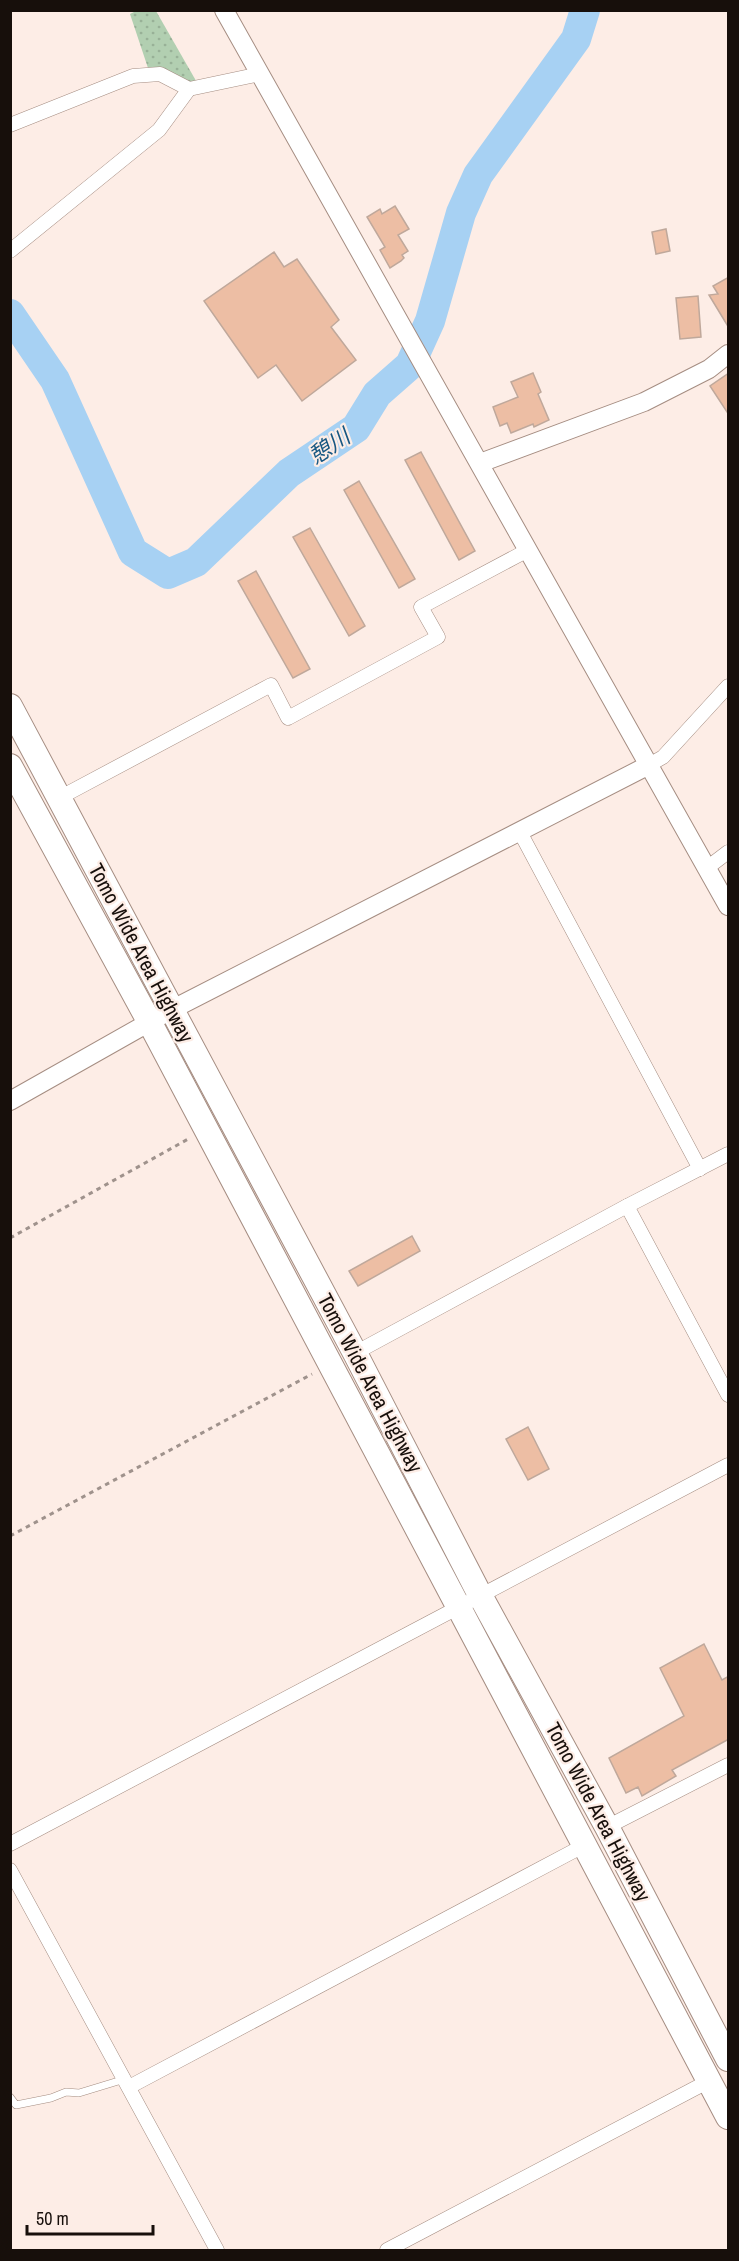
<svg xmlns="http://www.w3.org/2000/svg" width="739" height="2261" font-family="'Archivo Narrow','Noto Sans JP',sans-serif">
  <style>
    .park { fill: url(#park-dots) }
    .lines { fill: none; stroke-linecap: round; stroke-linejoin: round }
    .river { stroke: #a7d1f3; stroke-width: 30 }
    .building { fill: #edbea4; stroke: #bfa89b; stroke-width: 1.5 }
    .service-casing { stroke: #a58d82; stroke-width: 8 }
    .minor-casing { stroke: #a58d82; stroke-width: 15 }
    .tertiary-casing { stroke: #a58d82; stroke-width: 20 }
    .trunk-casing { stroke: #a58d82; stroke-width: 26 }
    .path { stroke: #9f928c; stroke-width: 3; stroke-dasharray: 4.5 4.5; stroke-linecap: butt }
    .service { stroke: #fff; stroke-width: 7 }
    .minor { stroke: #fff; stroke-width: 14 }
    .tertiary { stroke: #fff; stroke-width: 18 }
    .trunk { stroke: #fff; stroke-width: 24 }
    .labels { text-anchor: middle; stroke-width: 4.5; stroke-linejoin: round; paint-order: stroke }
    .street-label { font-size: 21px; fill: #170f0b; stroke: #fdede6 }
    .water-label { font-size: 22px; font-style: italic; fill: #175782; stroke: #fdede6 }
  </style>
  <defs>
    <pattern id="park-dots" width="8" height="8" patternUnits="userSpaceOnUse" patternTransform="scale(1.5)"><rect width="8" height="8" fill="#b2cfb1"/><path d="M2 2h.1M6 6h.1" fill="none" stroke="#98b197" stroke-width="1.8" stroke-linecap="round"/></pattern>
  </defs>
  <rect width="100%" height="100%" fill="#fdede6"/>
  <path class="park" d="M136,11H156L199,86L150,74L130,14Z"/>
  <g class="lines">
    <path class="river" d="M10,314L55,380L133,552L168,574L196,562L289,473L356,428L377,394L410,365L430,321L461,213L478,175L576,39L585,10"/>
  </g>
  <g class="building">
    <path d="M395,206L409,229L398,235L408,251L402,255L404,258L401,261L390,268L380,250L385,247L367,217L380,209L382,214Z"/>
    <path d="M666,229L670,251L656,254L652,232Z"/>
    <path d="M274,252L284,267L297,259L339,320L331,327L356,360L302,401L276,365L258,378L204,301Z"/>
    <path d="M729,277V328L709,295L718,294L713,286Z"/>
    <path d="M698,296L701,337L680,339L676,298Z"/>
    <path d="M533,373L541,392L538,394L549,420L534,427L533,424L511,433L507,423L500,426L493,407L518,397L511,382Z"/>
    <path d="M729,373V415L710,386Z"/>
    <path d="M421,452L475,551L459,560L405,460Z"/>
    <path d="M359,481L415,579L399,588L344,490Z"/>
    <path d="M310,528L365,626L349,636L293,537Z"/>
    <path d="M256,571L310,669L293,678L238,581Z"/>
    <path d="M412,1236L420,1251L358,1286L349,1271Z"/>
    <path d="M528,1427L549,1469L528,1480L506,1439Z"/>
    <path d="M704,1644L722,1680L729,1676V1739L672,1770L676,1776L642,1796L638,1787L626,1793L609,1758L684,1716L660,1668Z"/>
  </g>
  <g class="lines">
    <g class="service-casing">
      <path id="service" d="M10,2097L16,2105L51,2098L66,2092L79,2093L125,2079"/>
    </g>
    <g class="minor-casing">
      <g id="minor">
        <path d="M10,125L133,76L160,74L189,89L260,74"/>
        <path d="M10,251L159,130L189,89"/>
        <path d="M649,765L663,757L728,686"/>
        <path d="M59,798L271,685L288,718L438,637L421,607L528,550"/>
        <path d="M520,832L700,1169"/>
        <path d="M707,868L728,852"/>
        <path d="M627,1206L728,1395"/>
        <path d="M355,1353L627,1206L728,1154"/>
        <path d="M607,1827L728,1765"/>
        <path d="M10,1844L728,1465"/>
        <path d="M10,1870L217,2250"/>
        <path d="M129,2087L585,1845"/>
        <path d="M387,2250L709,2081"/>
      </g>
    </g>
    <g class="tertiary-casing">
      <g id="tertiary">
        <path d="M224,10L728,906"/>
        <path d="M480,463L644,402L709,369L728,354"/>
        <path d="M10,1101L171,1010L649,765"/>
      </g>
    </g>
    <g class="trunk-casing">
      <g id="trunk">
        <path d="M10,706L355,1353L481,1597L607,1827L728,2059"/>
        <path d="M10,766L150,1023L728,2117"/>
      </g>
    </g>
    <g class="path">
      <path d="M10,1238L190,1138"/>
      <path d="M10,1536L312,1374"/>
    </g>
    <use href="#service" class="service"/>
    <use href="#minor" class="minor"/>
    <use href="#tertiary" class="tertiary"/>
    <use href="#trunk" class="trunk"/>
  </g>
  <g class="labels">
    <g class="street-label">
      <text transform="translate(141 953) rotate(62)" y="7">Tomo Wide Area Highway</text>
      <text transform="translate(370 1383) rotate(62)" y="7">Tomo Wide Area Highway</text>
      <text transform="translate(598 1812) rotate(62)" y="7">Tomo Wide Area Highway</text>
    </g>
    <g class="water-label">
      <text transform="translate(329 446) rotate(-34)" y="8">憩川</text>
    </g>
  </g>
  <rect width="739" height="2261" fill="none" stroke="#170f0b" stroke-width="24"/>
  <path d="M27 2225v9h126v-9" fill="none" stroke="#170f0b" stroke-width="3"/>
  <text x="36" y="2225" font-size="18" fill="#170f0b" stroke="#fdede6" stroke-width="4.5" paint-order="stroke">50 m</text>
</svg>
